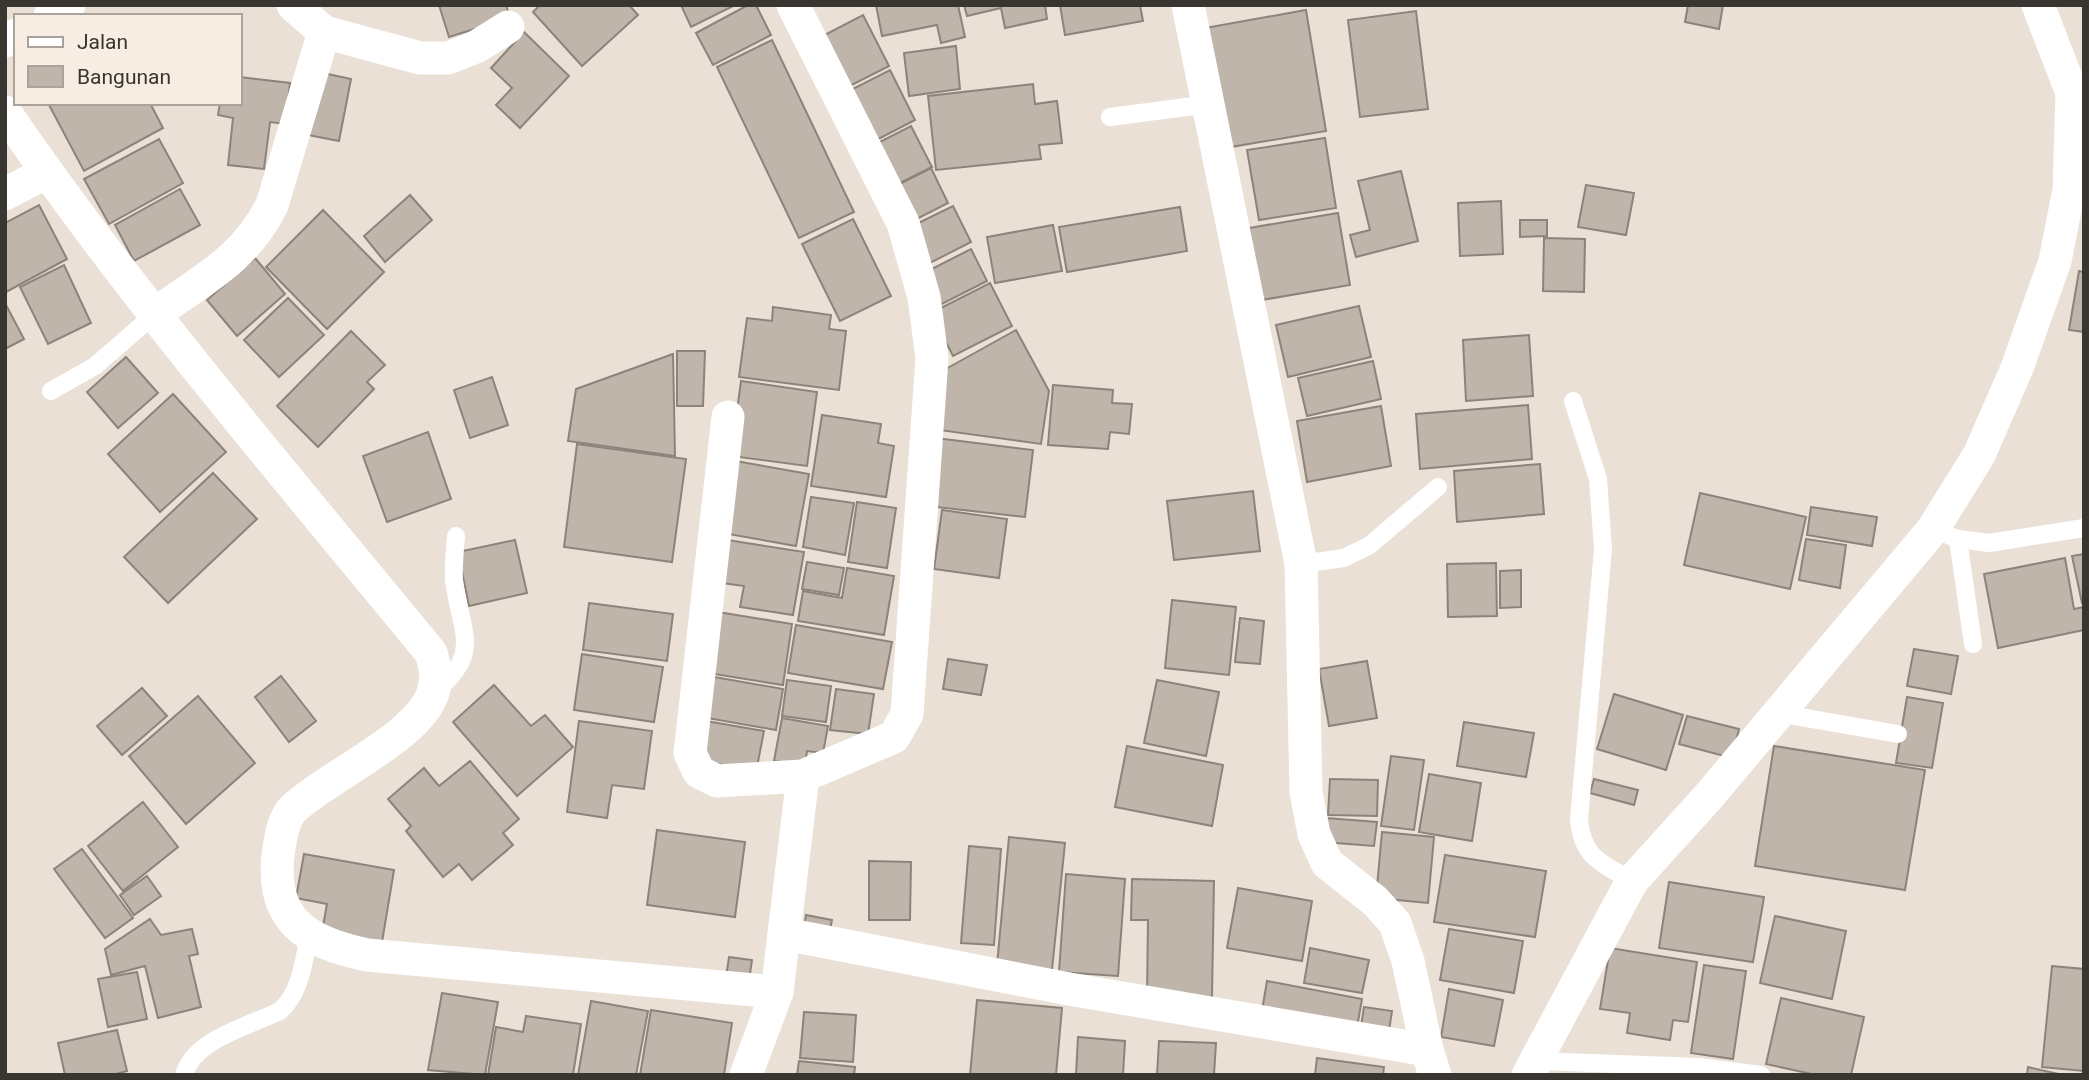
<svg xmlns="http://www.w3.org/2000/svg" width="2089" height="1080" font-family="Roboto,sans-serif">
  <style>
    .building { fill: #bfb5ab; stroke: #8d837a; stroke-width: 2 }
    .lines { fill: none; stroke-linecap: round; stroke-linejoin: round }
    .service { stroke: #fff; stroke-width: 18 }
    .minor { stroke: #fff; stroke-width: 33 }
  </style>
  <rect width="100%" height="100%" fill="#eae0d5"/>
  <g class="building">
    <path d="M439,5H506L510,18L449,37Z"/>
    <path d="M540,5H629L638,15L582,66L533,12Z"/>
    <path d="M681,5H735L691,27Z"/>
    <path d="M748,5H756L771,35L713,65L696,33Z"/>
    <path d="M876,5H958L965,37L941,43L937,25L882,36Z"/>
    <path d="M964,5H1045L1047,19L1005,28L1001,8L967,16Z"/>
    <path d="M1060,5H1140L1143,21L1065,35Z"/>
    <path d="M1688,5H1723L1719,29L1685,22Z"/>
    <path d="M1306,10L1326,131L1225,148L1205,28Z"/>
    <path d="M1416,11L1428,109L1360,117L1348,20Z"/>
    <path d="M863,15L889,66L840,91L815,40Z"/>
    <path d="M524,32L569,76L520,128L496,105L512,88L491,68Z"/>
    <path d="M772,40L854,212L799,238L717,67Z"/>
    <path d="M956,46L960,89L909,96L904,53Z"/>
    <path d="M890,70L915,120L867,145L841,95Z"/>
    <path d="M314,71L351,79L339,141L303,134Z"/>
    <path d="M240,77L290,83L286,124L270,122L264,169L228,165L233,118L218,115L220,103H240Z"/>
    <path d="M1033,84L1035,104L1057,101L1062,143L1039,145L1041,159L936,170L928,96Z"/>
    <path d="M48,103H150L163,128L84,171Z"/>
    <path d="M911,126L932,167L888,189L868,148Z"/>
    <path d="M1325,138L1336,208L1259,220L1247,150Z"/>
    <path d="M159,139L183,183L109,224L84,179Z"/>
    <path d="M931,168L948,203L905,225L888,190Z"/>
    <path d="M1401,171L1418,241L1356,257L1350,235L1370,230L1358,181Z"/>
    <path d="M1586,185L1634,193L1626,235L1578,227Z"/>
    <path d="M180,189L200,225L134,261L115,225Z"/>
    <path d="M410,195L432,220L385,262L364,236Z"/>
    <path d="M1501,201L1503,254L1460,256L1458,203Z"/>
    <path d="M39,205L67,259L6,292L5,223Z"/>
    <path d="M953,206L971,242L926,265L908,228Z"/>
    <path d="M1180,207L1187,251L1067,272L1059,227Z"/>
    <path d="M323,210L384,272L327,329L266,267Z"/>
    <path d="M1338,213L1350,285L1262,300L1249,228Z"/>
    <path d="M853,219L891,296L840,321L802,244Z"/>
    <path d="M1520,220H1547V236L1520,237Z"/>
    <path d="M1053,225L1062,271L995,283L987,237Z"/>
    <path d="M1544,238L1585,239L1584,292L1543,291Z"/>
    <path d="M971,249L987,281L938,306L922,274Z"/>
    <path d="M255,258L285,294L237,336L207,300Z"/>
    <path d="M64,265L91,323L48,344L20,287Z"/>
    <path d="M2079,271L2084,272V332L2069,330Z"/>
    <path d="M990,283L1012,326L953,356L931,313Z"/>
    <path d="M288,298L324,335L279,377L244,340Z"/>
    <path d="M5,303L24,339L5,349Z"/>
    <path d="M1359,306L1371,357L1288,377L1276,325Z"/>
    <path d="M773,307L831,315L829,329L846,331L839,390L739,377L747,318L772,321Z"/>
    <path d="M1016,330L1049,391L1041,444L939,430L944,370Z"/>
    <path d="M351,331L385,365L367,382L374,389L318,447L277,406Z"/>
    <path d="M1529,335L1533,396L1466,401L1463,340Z"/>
    <path d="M677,351H705L703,406H677Z"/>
    <path d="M673,354L675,456L568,441L576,389Z"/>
    <path d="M126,357L158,393L118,428L87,392Z"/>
    <path d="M1373,361L1381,399L1307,416L1298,378Z"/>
    <path d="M492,377L508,425L470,438L454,390Z"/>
    <path d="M741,381L817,392L807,466L731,456Z"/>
    <path d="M1053,385L1113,390L1112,403L1132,404L1129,434L1110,432L1108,449L1048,445Z"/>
    <path d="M173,394L226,452L160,512L108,454Z"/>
    <path d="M1528,405L1532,459L1420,469L1416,414Z"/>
    <path d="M1381,406L1391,466L1307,482L1297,421Z"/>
    <path d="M822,415L881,424L878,443L894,446L886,497L811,486Z"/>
    <path d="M428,432L451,499L387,522L363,456Z"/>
    <path d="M936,438L1033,450L1025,517L928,506Z"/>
    <path d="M577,444L686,459L672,562L564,547Z"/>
    <path d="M730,460L809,474L796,546L717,532Z"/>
    <path d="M1540,464L1544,514L1457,522L1454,471Z"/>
    <path d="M213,473L257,519L168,603L124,557Z"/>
    <path d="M1253,491L1260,551L1174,560L1167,501Z"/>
    <path d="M1700,493L1806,517L1790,589L1684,565Z"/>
    <path d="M811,497L854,503L845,555L803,547Z"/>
    <path d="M857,502L896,508L887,568L848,562Z"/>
    <path d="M1811,507L1877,517L1872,546L1807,535Z"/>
    <path d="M942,510L1007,519L999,578L934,569Z"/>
    <path d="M721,539L804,552L793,615L740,607L744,586L714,582Z"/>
    <path d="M1806,539L1846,545L1840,588L1799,580Z"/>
    <path d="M515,540L527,593L469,606L458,552Z"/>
    <path d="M2084,554V603H2082L2072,556Z"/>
    <path d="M2065,558L2074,609L2084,607V630L1998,648L1984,574Z"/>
    <path d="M807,562L844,568L839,595L802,589Z"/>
    <path d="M1496,563L1497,616L1448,617L1447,564Z"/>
    <path d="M847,568L894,576L884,635L798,621L803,591L842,598Z"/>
    <path d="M1521,570V607L1500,608V571Z"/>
    <path d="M1172,600L1236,607L1229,675L1165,668Z"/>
    <path d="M589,603L673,614L667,661L583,650Z"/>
    <path d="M718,612L792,624L783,685L708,673Z"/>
    <path d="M1240,618L1264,621L1260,664L1235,662Z"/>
    <path d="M796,625L892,642L883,689L788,673Z"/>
    <path d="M1914,649L1958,656L1951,694L1907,686Z"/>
    <path d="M582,654L663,667L654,722L574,710Z"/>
    <path d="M948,659L987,665L981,695L943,689Z"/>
    <path d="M1367,661L1377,718L1329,726L1319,669Z"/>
    <path d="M703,675L783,689L776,730L696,716Z"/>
    <path d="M281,676L316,721L289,742L255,697Z"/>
    <path d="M787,680L831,686L826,722L782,716Z"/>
    <path d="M1157,680L1219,692L1206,756L1144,743Z"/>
    <path d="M494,685L531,726L545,715L573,747L517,796L453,722Z"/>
    <path d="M142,688L167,716L122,755L97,726Z"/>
    <path d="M836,689L874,694L868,734L830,730Z"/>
    <path d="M1614,694L1683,715L1666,770L1597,749Z"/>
    <path d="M198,696L255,763L186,824L129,756Z"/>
    <path d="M1907,697L1943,703L1932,768L1896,763Z"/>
    <path d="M1687,716L1739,729L1732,758L1679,744Z"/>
    <path d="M782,718L828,726L823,753L807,751L805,765L774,761Z"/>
    <path d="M579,721L652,731L644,789L612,785L607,818L567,812Z"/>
    <path d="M706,721L764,731L756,772L698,760Z"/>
    <path d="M1464,722L1534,733L1526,777L1457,766Z"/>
    <path d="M1127,746L1223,765L1212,826L1115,807Z"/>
    <path d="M1774,746L1925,770L1905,890L1755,866Z"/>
    <path d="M1391,756L1424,760L1414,830L1381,826Z"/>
    <path d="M470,761L519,819L503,833L513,845L472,880L459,864L443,877L406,831L411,826L388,799L424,768L439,786Z"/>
    <path d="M1429,774L1481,783L1472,841L1419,832Z"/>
    <path d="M1330,779L1378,780L1377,816L1328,815Z"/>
    <path d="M1594,779L1638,790L1634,805L1590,793Z"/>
    <path d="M143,802L178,847L123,891L88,846Z"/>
    <path d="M1326,818L1377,822L1374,846L1323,842Z"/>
    <path d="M657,830L745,842L735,917L647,905Z"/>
    <path d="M1382,832L1434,837L1428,903L1376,898Z"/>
    <path d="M1009,837L1065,843L1052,970L997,965Z"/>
    <path d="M969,846L1001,849L994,945L961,943Z"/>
    <path d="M82,849L133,918L105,938L54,869Z"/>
    <path d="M304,854L394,870L382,942L322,932L327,904L296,898Z"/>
    <path d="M1445,855L1546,871L1535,937L1434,922Z"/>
    <path d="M869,861L911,862L910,920H869Z"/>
    <path d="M1066,874L1125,879L1118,976L1059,972Z"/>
    <path d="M147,876L161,896L134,915L120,895Z"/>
    <path d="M1132,879L1214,881L1212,997H1147L1148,920H1131Z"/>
    <path d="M1669,882L1764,897L1753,962L1659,948Z"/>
    <path d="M1238,888L1312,901L1302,961L1227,948Z"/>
    <path d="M806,915L832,920L828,940L803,935Z"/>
    <path d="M1775,916L1846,931L1832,999L1760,983Z"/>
    <path d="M150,919L161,935L192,929L198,954L189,956L201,1007L158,1018L145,966L111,975L105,949Z"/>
    <path d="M1449,929L1523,941L1514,993L1440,980Z"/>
    <path d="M1310,948L1369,960L1362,993L1304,983Z"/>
    <path d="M1610,948L1697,962L1688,1022L1673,1020L1670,1040L1627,1033L1630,1013L1600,1009Z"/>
    <path d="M729,957L752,960L748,987L725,984Z"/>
    <path d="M1704,965L1746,971L1733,1059L1691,1053Z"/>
    <path d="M2052,966L2084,969V1071L2042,1067Z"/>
    <path d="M137,972L147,1019L108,1027L98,979Z"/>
    <path d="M1267,981L1362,999L1355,1039L1260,1022Z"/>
    <path d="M1449,989L1503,1000L1494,1046L1441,1037Z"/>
    <path d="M442,993L498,1002L485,1075L428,1070Z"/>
    <path d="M1781,998L1864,1017L1851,1075H1816L1766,1064Z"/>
    <path d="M977,1000L1062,1008L1056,1075H970Z"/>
    <path d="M591,1001L648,1011L636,1075H578Z"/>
    <path d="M1364,1007L1392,1011L1387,1044L1359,1039Z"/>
    <path d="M651,1010L732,1023L724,1075H640Z"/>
    <path d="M804,1012L856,1015L853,1062L800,1058Z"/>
    <path d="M526,1016L581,1024L573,1075H488L496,1027L523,1032Z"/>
    <path d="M117,1030L127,1071L112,1075H65L58,1043Z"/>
    <path d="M1078,1037L1125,1041L1123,1075H1076Z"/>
    <path d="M1159,1041L1216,1043L1214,1075H1157Z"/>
    <path d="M1317,1058L1384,1067L1383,1075H1315Z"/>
    <path d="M799,1061L855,1067L854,1075H797Z"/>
    <path d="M2028,1067L2063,1075H2027Z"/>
  </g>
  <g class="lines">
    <g class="service">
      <path d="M1110,117L1209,104"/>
      <path d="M51,391L95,366L156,313"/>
      <path d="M1573,401L1598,479L1603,549L1579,819C1582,858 1602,863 1632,881"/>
      <path d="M1933,529L1958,539L1989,543L2084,528"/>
      <path d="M1958,539L1973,644"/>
      <path d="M1301,564L1344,558L1370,545L1438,487"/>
      <path d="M434,692C484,652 460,632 454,580C453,566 455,550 456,536"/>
      <path d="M1778,713L1898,734"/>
      <path d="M1538,1061L1699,1067L1761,1075"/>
      <path d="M184,1075C194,1039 249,1026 280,1011C301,992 303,963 309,937"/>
    </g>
    <g class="minor">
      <path d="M293,5L324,32L420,58H448L476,47L508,27"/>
      <path d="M1188,5L1301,564L1306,792L1314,834L1327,863L1375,901L1395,923L1408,961L1427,1050L1435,1075"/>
      <path d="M50,16L69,5"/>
      <path d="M5,41L16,35"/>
      <path d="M5,112C135,301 286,476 431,653C435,666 437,676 434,689C424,735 327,776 293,809C284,818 281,835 279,848C268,919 305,942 367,955L777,992"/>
      <path d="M5,194L47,172"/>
      <path d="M156,313C204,279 245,259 272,205L324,32"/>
      <path d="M728,417L690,753L699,772L717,781L803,776L894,737L907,714L932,358L924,297L903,223L793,5"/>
      <path d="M785,934L1069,989L1427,1050"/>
      <path d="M746,1075L777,992L803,776"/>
      <path d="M1528,1075L1632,881L1709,796L1933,529L1979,455L2017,368L2055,261L2069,190L2072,93L2038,5"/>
    </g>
  </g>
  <rect width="2089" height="1080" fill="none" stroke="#393531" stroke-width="14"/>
  <rect x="14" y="14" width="228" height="91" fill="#f7ede2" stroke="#aba39b" stroke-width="2"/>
  <rect x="28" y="37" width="35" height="10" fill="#ffffff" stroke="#aba39b" stroke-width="2"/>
  <text x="77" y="49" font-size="21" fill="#393531">Jalan</text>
  <rect x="28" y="66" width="35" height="21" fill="#bfb5ab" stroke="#aba39b" stroke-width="2"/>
  <text x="77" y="84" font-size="21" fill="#393531">Bangunan</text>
</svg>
